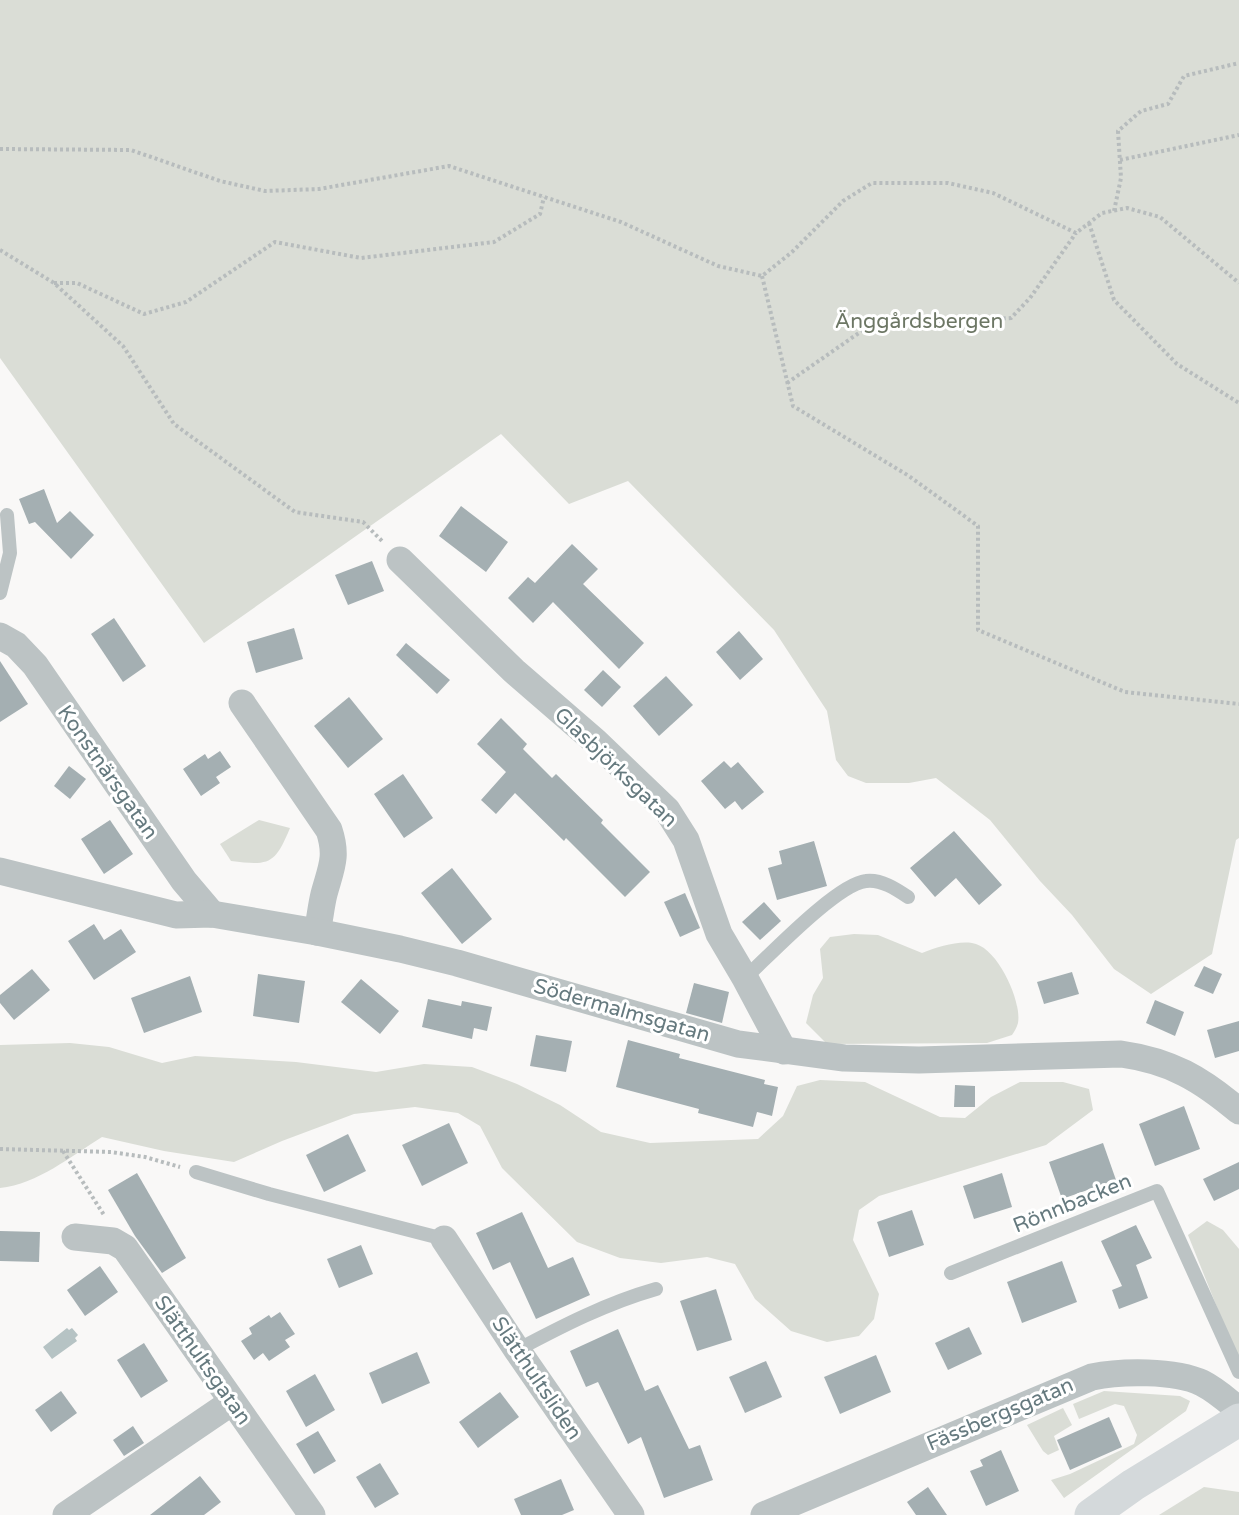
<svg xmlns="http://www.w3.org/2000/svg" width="1239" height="1515" font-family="'Varela Round',sans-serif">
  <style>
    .green { fill: #daddd6 }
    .water { fill: #b6c3c4 }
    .building { fill: #a4afb2 }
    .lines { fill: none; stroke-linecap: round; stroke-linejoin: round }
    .path { stroke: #b7bcbd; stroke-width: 4; stroke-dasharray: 3 3; stroke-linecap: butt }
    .lane { stroke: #bcc3c4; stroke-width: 14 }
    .street { stroke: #bcc3c4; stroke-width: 27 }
    .secondary { stroke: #d4d9db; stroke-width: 33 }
    .labels { text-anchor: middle; stroke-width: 6; stroke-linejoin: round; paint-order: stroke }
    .park-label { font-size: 21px; fill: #6d7765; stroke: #fff }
    .street-label { font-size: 21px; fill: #667a7f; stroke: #fff }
  </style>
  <rect width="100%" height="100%" fill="#f9f8f7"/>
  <g class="green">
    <path d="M0,0H1239V838L1236,840L1212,954L1151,994L1114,969L1072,915L1040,881L990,820L936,778L909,783H866L848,776L836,760L827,711L774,630L628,481L569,504L501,434L204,643L0,358Z"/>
    <path d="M259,820L290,828C275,864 270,866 231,861L220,844Z"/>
    <path d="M854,934L878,935L922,953C938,947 956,941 972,943C997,946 1022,1001 1018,1023C1017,1027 1014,1032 1012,1035L987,1043L827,1044L806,1023L813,995L823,978L820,949L830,937Z"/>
    <path d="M70,1043L109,1047L162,1063L195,1056L296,1062L376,1072L424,1064L472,1067L517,1084L560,1105L601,1132L650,1143L758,1139L783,1116L797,1086L820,1080L865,1082L940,1117L965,1118L991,1097L1020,1082H1063L1089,1089L1093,1110L1046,1145L879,1196L859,1210L853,1240L879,1294L874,1319L859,1336L827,1342L791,1331L755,1299L735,1264L707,1257L661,1263L620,1258L577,1242L502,1168L480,1126L458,1113L415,1107L354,1114L282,1141L234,1162L164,1151L102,1137C71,1156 38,1184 0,1188V1045Z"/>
    <path d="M1207,1221L1223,1230L1239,1249V1362L1188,1235Z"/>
    <path d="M1104,1391L1180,1396L1190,1401L1186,1411L1064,1498L1051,1480L1070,1474L1134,1444L1137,1435L1124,1406L1115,1404L1079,1419L1073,1404Z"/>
    <path d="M1063,1408L1072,1425L1054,1436L1059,1450L1048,1455L1043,1451L1027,1425Z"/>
    <path d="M1204,1487L1239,1492V1515H1159Z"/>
  </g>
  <path class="water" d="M67,1328L69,1330L72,1328L78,1335L75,1338L77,1341L52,1359L43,1347Z"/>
  <g class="building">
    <path d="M44,489L57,523L70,511L94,535L71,559L35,522L29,524L19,499Z"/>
    <path d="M461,506L508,542L486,572L439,536Z"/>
    <path d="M572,544L598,569L583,584L644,643L619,669L553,602L533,623L508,598L528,577L535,583Z"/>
    <path d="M372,561L384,591L348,605L335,575Z"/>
    <path d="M114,618L146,666L123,682L91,634Z"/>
    <path d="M294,628L303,659L256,673L247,642Z"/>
    <path d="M739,631L763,659L740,680L716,652Z"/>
    <path d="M406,643L450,680L437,694L396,655Z"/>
    <path d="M0,661L28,704L0,722Z"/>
    <path d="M603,670L621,687L602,707L584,690Z"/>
    <path d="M666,676L693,705L659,736L633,706Z"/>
    <path d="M349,697L383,739L348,768L314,726Z"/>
    <path d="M501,718L527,744L523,749L552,778L556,774L603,820L601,823L650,872L625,897L566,838L564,841L515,793L496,814L481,800L506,772L477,744Z"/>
    <path d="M220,751L231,767L216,777L220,783L201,796L183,769L205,754L208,759Z"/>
    <path d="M724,761L731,768L738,762L764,792L742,810L735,801L725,809L701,781Z"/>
    <path d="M69,766L86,779L70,799L54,786Z"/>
    <path d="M403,774L433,818L404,838L374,794Z"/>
    <path d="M110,820L133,854L104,874L81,839Z"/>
    <path d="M954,831L1002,885L979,905L956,878L935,897L910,868Z"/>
    <path d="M814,841L827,886L777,900L768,868L782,864L779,851Z"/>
    <path d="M452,868L492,919L462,944L421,893Z"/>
    <path d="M685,893L700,928L680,937L664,902Z"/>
    <path d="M764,902L781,921L760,940L742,922Z"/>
    <path d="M94,924L104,940L121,929L136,952L94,980L68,941Z"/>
    <path d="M1204,966L1222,974L1213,994L1194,986Z"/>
    <path d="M32,969L50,990L14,1020L0,1003V995Z"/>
    <path d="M1072,972L1079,994L1044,1004L1037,982Z"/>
    <path d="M258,974L305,981L299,1023L253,1016Z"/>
    <path d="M190,976L202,1012L144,1033L131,998Z"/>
    <path d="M361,979L399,1011L380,1034L341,1002Z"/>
    <path d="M694,983L729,992L722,1023L686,1013Z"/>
    <path d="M428,999L461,1006L462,1001L492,1007L487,1031L474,1028L472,1039L422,1027Z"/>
    <path d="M1155,1000L1184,1012L1175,1036L1146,1023Z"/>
    <path d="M1239,1021V1051L1215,1058L1207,1030Z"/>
    <path d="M536,1035L572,1041L566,1072L530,1066Z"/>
    <path d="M628,1040L680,1054L679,1058L765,1080L764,1084L778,1087L772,1116L757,1112L753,1127L698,1113L699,1109L616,1087Z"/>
    <path d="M955,1085L975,1086V1107H954Z"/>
    <path d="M1184,1106L1200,1149L1155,1166L1139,1124Z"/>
    <path d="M449,1123L468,1163L422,1186L402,1145Z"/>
    <path d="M348,1134L366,1171L324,1192L306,1155Z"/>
    <path d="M1103,1143L1116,1180L1062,1199L1049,1162Z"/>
    <path d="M1239,1162V1189L1214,1201L1203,1179Z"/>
    <path d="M137,1173L186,1258L162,1273L135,1236L108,1190Z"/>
    <path d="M1002,1173L1012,1207L974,1219L963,1186Z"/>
    <path d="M912,1210L924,1245L889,1257L877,1222Z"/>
    <path d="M522,1212L548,1268L573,1257L590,1295L536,1319L510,1262L493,1270L476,1233Z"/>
    <path d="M1136,1225L1152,1258L1136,1265L1148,1298L1119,1309L1112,1290L1122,1286L1101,1241Z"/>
    <path d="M0,1231L40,1232L39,1262L0,1261Z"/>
    <path d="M361,1245L373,1274L339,1288L327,1259Z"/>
    <path d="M1062,1261L1077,1302L1022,1323L1007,1282Z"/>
    <path d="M100,1266L118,1292L85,1316L67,1290Z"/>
    <path d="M716,1289L732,1340L697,1351L680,1301Z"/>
    <path d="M280,1312L295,1334L285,1340L290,1347L269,1361L263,1353L254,1360L241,1341L252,1334L249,1328L269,1315L271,1318Z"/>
    <path d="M969,1327L982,1354L948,1370L935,1343Z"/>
    <path d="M618,1329L645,1391L658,1385L689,1449L700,1445L713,1480L664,1498L641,1437L628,1444L598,1382L586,1387L570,1351Z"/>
    <path d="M144,1343L168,1381L141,1398L117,1360Z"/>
    <path d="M417,1352L430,1383L382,1404L369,1373Z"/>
    <path d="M876,1355L891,1392L840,1414L824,1377Z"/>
    <path d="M766,1361L782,1397L745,1413L729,1377Z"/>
    <path d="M315,1374L335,1410L306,1427L286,1391Z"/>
    <path d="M61,1391L77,1413L51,1432L35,1410Z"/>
    <path d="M500,1392L519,1417L478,1448L459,1422Z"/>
    <path d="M1109,1417L1122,1447L1070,1470L1057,1440Z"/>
    <path d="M133,1426L144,1443L124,1456L113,1440Z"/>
    <path d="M318,1431L336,1461L314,1474L296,1444Z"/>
    <path d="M1001,1450L1019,1491L986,1506L970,1471L983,1466L980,1460Z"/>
    <path d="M380,1463L399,1494L375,1508L356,1477Z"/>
    <path d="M200,1476L221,1502L204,1515H150Z"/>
    <path d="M561,1479L574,1510L562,1515H521L514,1499Z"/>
    <path d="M928,1487L947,1515H916L907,1502Z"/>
  </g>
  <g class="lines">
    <g class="path">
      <path d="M0,149L131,150L220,181L265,191L319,189L449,166L621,222L718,266L762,276L792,252L843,201L872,183H948L993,193L1076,233L1102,213L1127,208L1160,217L1239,283"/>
      <path d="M1120,160L1239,135"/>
      <path d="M1114,211L1121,178L1118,131L1141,111L1168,104L1184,76L1239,63"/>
      <path d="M1089,223L1114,300L1177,364L1239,403"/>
      <path d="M0,250L54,283L123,346L174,424L295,512L363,522L383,542"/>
      <path d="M762,276L793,406L909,476L978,526V630L1125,692L1239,704"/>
      <path d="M54,283H77L144,314L186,302L275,242L361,258L494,242L540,214L544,197"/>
      <path d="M787,383L866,328L885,322L979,320L1011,318L1030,298L1076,233"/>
      <path d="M0,1149L111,1152L145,1157L180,1167"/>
      <path d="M63,1151L104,1215"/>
    </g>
    <g class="lane">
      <path d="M0,593L10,553L7,515"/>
      <path d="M745,978C769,956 837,884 866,881C881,879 896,889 908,897"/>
      <path d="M196,1172L269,1194L444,1239"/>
      <path d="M951,1273L1157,1191L1239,1372"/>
      <path d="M517,1350C562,1326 607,1303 656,1289"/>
    </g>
    <g class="street">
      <path d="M400,560L514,671L596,742L667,810L686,840L719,934L745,978L784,1051"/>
      <path d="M0,636L16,645L35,665L184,881L212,914"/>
      <path d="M242,703L329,830C338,857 331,868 324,894C321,906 320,919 317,932"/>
      <path d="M0,871L176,915L212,914L317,932L400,949L457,963L738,1044L844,1058L919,1060L1121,1054C1171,1061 1201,1079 1239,1111"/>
      <path d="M75,1237L113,1241L125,1248L312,1515"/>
      <path d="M444,1239L517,1350L631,1515"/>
      <path d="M66,1515L232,1402"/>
      <path d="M764,1515L1092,1377C1120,1371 1175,1370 1202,1383C1216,1390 1227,1400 1239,1410"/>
    </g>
    <path class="secondary" d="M1091,1515L1133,1485L1239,1420"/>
  </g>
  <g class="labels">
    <g class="park-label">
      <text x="919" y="328">Änggårdsbergen</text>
    </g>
    <g class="street-label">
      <text transform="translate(616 767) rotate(44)" y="7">Glasbjörksgatan</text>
      <text transform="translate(108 772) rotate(55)" y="7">Konstnärsgatan</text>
      <text transform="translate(622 1010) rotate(16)" y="7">Södermalmsgatan</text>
      <text transform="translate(1072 1203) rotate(-22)" y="7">Rönnbacken</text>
      <text transform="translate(203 1360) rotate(55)" y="7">Slätthultsgatan</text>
      <text transform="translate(537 1378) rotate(56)" y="7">Slätthultsliden</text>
      <text transform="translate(1000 1414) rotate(-23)" y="7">Fässbergsgatan</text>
    </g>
  </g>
</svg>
